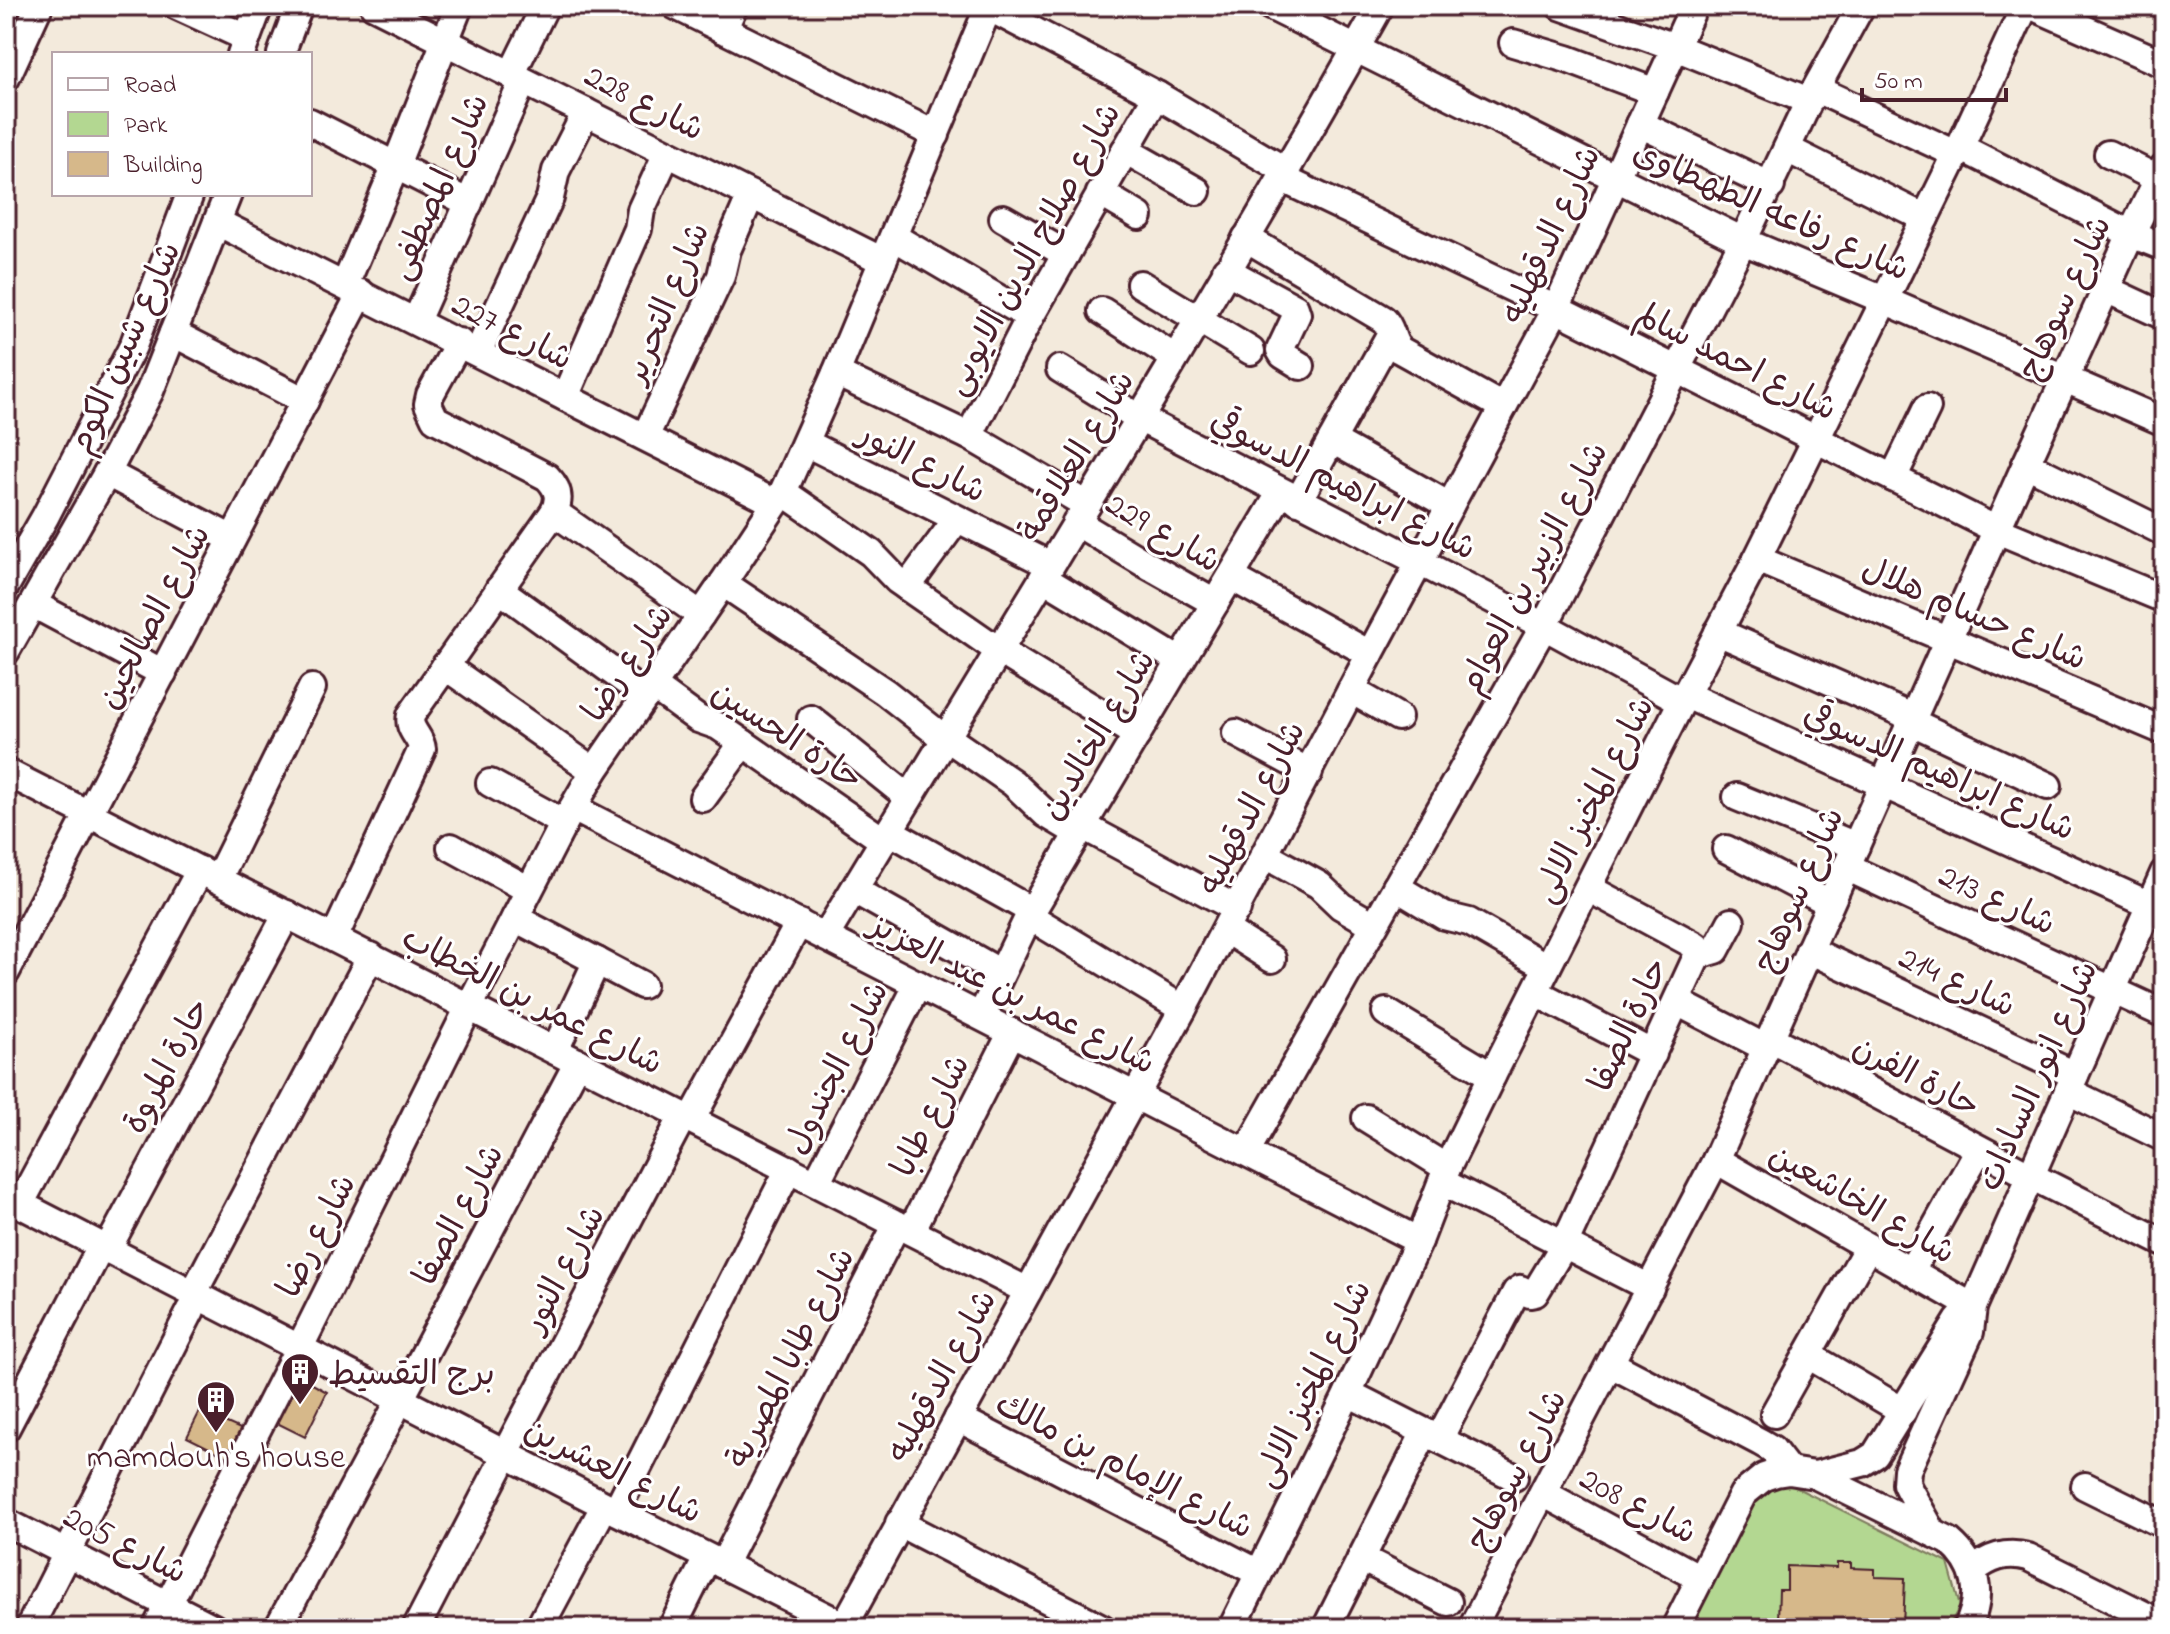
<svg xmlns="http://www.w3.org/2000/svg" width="2170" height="1634" font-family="'Indie Flower','Playpen Sans Arabic',sans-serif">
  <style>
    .green { fill: #b3d791; stroke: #7e7b5e; stroke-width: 2 }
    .building { fill: #d6b88a; stroke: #4a1f2b; stroke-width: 2 }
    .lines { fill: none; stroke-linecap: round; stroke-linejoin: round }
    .minor-casing { stroke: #4a1f2b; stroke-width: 32 }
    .minor { stroke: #fff; stroke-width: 26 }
    .labels { text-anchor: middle; stroke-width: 6; stroke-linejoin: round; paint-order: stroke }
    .street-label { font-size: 34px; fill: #4a1f2b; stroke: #fff }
    .poi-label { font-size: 34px; fill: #4a1f2b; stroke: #fff; text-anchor: start }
  </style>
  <rect width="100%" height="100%" fill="#f3eadc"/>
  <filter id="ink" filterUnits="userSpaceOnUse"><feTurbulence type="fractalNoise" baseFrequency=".0125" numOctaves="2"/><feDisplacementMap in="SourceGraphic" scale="16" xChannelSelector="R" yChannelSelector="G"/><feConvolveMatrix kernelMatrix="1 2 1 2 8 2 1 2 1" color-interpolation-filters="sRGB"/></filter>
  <g filter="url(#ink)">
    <path class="green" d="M1789,1484L1948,1563L1960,1606L1948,1628H1690L1758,1493Z"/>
    <g class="building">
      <path d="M296,1375L327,1392L305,1437L273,1421Z"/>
      <path d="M200,1411L245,1431L231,1459L187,1437Z"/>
      <path d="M1837,1563H1851V1568L1875,1569V1577L1905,1578L1903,1628H1783V1621H1778L1779,1590H1787V1566L1837,1568Z"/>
    </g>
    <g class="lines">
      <g class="minor-casing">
        <g id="minor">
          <path d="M177,6L247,38"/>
          <path d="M374,6L883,261"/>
          <path d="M676,6L936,135"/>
          <path d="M986,6L1157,95L1286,171"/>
          <path d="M1270,6L1743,241L1884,300L2164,422"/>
          <path d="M1560,6L1675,47L1809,101"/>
          <path d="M2032,6L2164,64"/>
          <path d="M723,30L734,6"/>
          <path d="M1513,43L1567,59L1655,92"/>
          <path d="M241,54L259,6"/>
          <path d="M281,54L299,6"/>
          <path d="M511,75L545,6"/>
          <path d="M6,78L39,6"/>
          <path d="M1816,89L1956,154"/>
          <path d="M310,122L469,203"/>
          <path d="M1640,124L1771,186"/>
          <path d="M1960,147L2131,234L2164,247"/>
          <path d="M1787,149L1925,218"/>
          <path d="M1125,150L1197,191"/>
          <path d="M2108,154L2158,179"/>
          <path d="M1281,178L1556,309L1997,530L2164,599"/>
          <path d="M1100,193L1139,216"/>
          <path d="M1003,218L1066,254"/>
          <path d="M217,222L775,503"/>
          <path d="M894,237L1030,317"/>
          <path d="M1246,238L1383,319C1393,328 1390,341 1400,350L1503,407"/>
          <path d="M1226,270L1295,308L1297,314L1280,350L1283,355L1301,366"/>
          <path d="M1140,284L1251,351"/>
          <path d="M345,285L396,165L459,6"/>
          <path d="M2106,289L2164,316"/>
          <path d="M1102,311L1175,358"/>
          <path d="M416,321L523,81"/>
          <path d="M173,333L305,401"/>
          <path d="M478,352L550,198L556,171L586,112"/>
          <path d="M1060,369L1139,418L1544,626L1682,701"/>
          <path d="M836,373L969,436L1087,505"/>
          <path d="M565,397L638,229L641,210L667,153"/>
          <path d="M969,436L1030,317L1157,95"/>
          <path d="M645,437L721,276L727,250L751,195"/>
          <path d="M1332,440L1450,506"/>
          <path d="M806,443L1050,565"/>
          <path d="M2026,464L2164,532"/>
          <path d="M107,473L232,539"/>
          <path d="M1893,478L1927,408"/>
          <path d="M783,492L871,553L897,580L998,650L1137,735"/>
          <path d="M1298,501L1391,333"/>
          <path d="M554,512L701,615"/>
          <path d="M1076,522L1144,563L1215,603"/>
          <path d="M1757,559L2164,731"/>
          <path d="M1231,577L1370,654"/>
          <path d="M1043,578L1180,661"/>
          <path d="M723,583L885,692L945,739"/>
          <path d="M6,585L45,517L133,346L190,194"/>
          <path d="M907,587L957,519"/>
          <path d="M499,589L646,696"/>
          <path d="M33,604L163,673"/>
          <path d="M1718,632L1914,718"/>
          <path d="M6,651L107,473L150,391L228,194"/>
          <path d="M445,666L594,771"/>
          <path d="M653,686L698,719L718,726L743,743L884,841"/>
          <path d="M1351,690L1398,717"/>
          <path d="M1686,695L2163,911"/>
          <path d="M811,719L909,798"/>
          <path d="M1912,722L2048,786"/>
          <path d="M1236,733L1309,772"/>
          <path d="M946,737L1013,783L1046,814L1078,833"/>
          <path d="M6,772L1028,1291"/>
          <path d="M490,783L564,823"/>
          <path d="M1737,797L1856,846"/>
          <path d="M703,798L743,743"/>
          <path d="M573,808L1419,1241"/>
          <path d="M1083,826L1237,909"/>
          <path d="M889,831L1032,911"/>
          <path d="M451,847L529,890"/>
          <path d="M1726,849L1830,903"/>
          <path d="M1265,855L1319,885L1341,906L1374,925"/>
          <path d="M1846,867L2164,1014"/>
          <path d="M218,879L312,688"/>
          <path d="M1396,887L1444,916L1469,922L1547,967"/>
          <path d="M854,890L1001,973"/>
          <path d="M1029,916L1183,1009"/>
          <path d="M515,918L642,985"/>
          <path d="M1226,930L1272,959"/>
          <path d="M825,937C1012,628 1203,321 1380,6"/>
          <path d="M334,938L422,749C421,736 407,730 411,715L554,512C561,498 558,488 547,477L435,419L428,404L430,395L459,342"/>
          <path d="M1809,950L2075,1075"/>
          <path d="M1699,955L1716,950L1731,922"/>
          <path d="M6,972L361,293"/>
          <path d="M1535,992L1653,1054"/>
          <path d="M1677,1002L1766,1048"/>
          <path d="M1386,1012L1492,1076"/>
          <path d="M981,1016L1029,916L1281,492"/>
          <path d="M1770,1038L2031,1176L2164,1243"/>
          <path d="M555,1050L597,961"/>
          <path d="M2068,1091L2164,1138"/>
          <path d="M1366,1118L1447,1168"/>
          <path d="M691,1120L799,923"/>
          <path d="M1246,1152L1544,626L1743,241L1809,101L1861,6"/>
          <path d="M1716,1160L1973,1307"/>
          <path d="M1442,1182L1650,1288"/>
          <path d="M816,1183L918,984"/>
          <path d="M6,1197L616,1511L849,1628"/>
          <path d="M20,1204L200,870"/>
          <path d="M911,1231L1012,1032"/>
          <path d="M107,1250L287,914"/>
          <path d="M1911,1271L1979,1149"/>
          <path d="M193,1294L371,956"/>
          <path d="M299,1349L469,1007L564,823L594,771L723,583L783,492L836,373L989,6"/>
          <path d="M1808,1355L1903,1411"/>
          <path d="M1611,1364L1760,1442L1772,1449L1789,1471"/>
          <path d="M1348,1393L1514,1477"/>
          <path d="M400,1400L578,1062"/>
          <path d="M1774,1414L1868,1247"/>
          <path d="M958,1418L1259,1573"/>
          <path d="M6,1428L94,1260"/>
          <path d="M1439,1439L1516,1292L1520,1289L1530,1294L1535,1293L1564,1245L1699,952L1696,946L1588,888"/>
          <path d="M505,1454L683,1116"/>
          <path d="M1815,1475L1862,1463L1875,1455L1958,1321L1964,1314"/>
          <path d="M2085,1486L2164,1525"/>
          <path d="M1543,1493L1700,1578"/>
          <path d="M616,1511L789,1169"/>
          <path d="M6,1522L214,1628"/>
          <path d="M899,1523L1102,1628"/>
          <path d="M1933,1533L1909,1490L1906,1484L1907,1470L1970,1332L1973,1307L2164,873"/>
          <path d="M1361,1558L1448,1602"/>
          <path d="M723,1565L897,1224"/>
          <path d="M1972,1571C1990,1557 2006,1551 2028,1557L2164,1625"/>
          <path d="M29,1628L191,1310"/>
          <path d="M156,1628L292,1361"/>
          <path d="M278,1628L393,1413"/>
          <path d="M416,1628L499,1468"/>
          <path d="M539,1628L598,1518"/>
          <path d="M672,1628L701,1570"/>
          <path d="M843,1628L1183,1009L1370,654L1556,309L1694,6"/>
          <path d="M1232,1628L1348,1393L1419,1241L1447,1168L1492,1076L1682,701L1757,559L1960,147L2025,6"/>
          <path d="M1326,1628L1425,1432"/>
          <path d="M1472,1628L1716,1160L2026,464L2131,234L2164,167"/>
          <path d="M1675,1628L1743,1494L1764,1477L1776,1473L1789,1471L1815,1475L1949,1541C1977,1565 1984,1594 1967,1628"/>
        </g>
      </g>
      <use href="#minor" class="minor"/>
    </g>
  </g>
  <defs>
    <g id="building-pin" transform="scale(2)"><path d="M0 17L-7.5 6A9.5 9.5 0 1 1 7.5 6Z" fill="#4a1f2b" stroke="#fff"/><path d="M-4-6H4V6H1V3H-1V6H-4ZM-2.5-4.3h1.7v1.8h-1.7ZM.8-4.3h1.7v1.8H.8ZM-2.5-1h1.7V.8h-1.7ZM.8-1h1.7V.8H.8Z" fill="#fff"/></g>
  </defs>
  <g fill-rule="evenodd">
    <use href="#building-pin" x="300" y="1372"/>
    <use href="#building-pin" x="216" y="1400"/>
  </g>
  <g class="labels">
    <g class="street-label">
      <text transform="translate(645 101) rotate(27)" y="12">شارع 228</text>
      <text transform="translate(437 186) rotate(-66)" y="12">شارع المصطفى</text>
      <text transform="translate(1772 209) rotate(24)" y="12">شارع رفاعه الطهطاوى</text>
      <text transform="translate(1549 234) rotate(-65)" y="12">شارع الدقهليه</text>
      <text transform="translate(1031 248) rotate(-61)" y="12">شارع صلاح الدين الايوبى</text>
      <text transform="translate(2063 297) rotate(-65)" y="12">شارع سوهاج</text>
      <text transform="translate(665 302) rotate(-67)" y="12">شارع التحرير</text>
      <text transform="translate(513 330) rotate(27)" y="12">شارع 227</text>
      <text transform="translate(123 347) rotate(-66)" y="12">شارع شبين الكوم</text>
      <text transform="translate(1737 360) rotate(27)" y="12">شارع احمد سالم</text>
      <text transform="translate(1075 455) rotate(-59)" y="12">شارع العلاقمة</text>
      <text transform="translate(923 461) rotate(27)" y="12">شارع النور</text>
      <text transform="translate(1344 483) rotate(27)" y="12">شارع ابراهيم الدسوقي</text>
      <text transform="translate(1164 531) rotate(30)" y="12">شارع 229</text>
      <text transform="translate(1532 567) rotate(-62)" y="12">شارع الزبير بن العوام</text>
      <text transform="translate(1975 612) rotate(23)" y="12">شارع حسام هلال</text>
      <text transform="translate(152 616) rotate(-62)" y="12">شارع الصالحين</text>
      <text transform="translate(626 662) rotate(-56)" y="12">شارع رضا</text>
      <text transform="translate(788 734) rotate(33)" y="12">حارة الحسين</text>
      <text transform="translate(1096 734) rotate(-59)" y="12">شارع الخالدين</text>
      <text transform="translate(1940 770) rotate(24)" y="12">شارع ابراهيم الدسوقي</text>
      <text transform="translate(1592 799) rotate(-63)" y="12">شارع المخبز الالى</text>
      <text transform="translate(1250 807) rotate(-62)" y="12">شارع الدقهليه</text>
      <text transform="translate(1797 889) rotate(-66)" y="12">شارع سوهاج</text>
      <text transform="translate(1998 898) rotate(25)" y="12">شارع 213</text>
      <text transform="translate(1958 980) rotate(25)" y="12">شارع 214</text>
      <text transform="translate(1013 992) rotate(27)" y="12">شارع عمر بن عبد العزيز</text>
      <text transform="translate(533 999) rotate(27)" y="12">شارع عمر بن الخطاب</text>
      <text transform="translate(1627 1024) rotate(-65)" y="12">حارة الصفا</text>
      <text transform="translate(165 1065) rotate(-62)" y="12">حارة المروة</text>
      <text transform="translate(835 1067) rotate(-63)" y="12">شارع الجندول</text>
      <text transform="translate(1917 1075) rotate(28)" y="12">حارة الفرن</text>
      <text transform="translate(2036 1075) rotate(-66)" y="12">شارع انور السادات</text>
      <text transform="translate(929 1115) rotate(-63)" y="12">شارع طابا</text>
      <text transform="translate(1863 1202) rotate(30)" y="12">شارع الخاشعين</text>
      <text transform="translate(457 1214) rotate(-62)" y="12">شارع الصفا</text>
      <text transform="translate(315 1235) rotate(-63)" y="12">شارع رضا</text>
      <text transform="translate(562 1268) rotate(-62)" y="12">شارع النور</text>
      <text transform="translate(789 1357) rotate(-63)" y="12">شارع طابا المصرية</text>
      <text transform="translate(940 1375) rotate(-61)" y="12">شارع الدقهليه</text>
      <text transform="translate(1311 1383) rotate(-64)" y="12">شارع المخبز الالى</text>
      <text transform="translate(1125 1464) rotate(27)" y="12">شارع الإمام بن مالك</text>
      <text transform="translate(614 1469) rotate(27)" y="12">شارع العشرين</text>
      <text transform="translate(1515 1469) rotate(-62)" y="12">شارع سوهاج</text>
      <text transform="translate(1639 1504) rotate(28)" y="12">شارع 208</text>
      <text transform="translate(126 1543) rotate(27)" y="12">شارع 205</text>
    </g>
    <g class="poi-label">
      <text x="328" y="1384">برج التقسيط</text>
      <text x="216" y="1467" text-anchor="middle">mamdouh's house</text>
    </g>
  </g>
  <rect width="2170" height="1634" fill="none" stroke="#fff" stroke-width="32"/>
  <rect x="16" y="16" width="2138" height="1602" fill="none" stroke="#4a1f2b" stroke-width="3" filter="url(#ink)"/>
  <rect x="52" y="52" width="260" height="144" fill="#ffffff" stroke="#b7a5aa" stroke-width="2"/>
  <rect x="68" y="78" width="40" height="12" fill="#ffffff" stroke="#b7a5aa" stroke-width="2"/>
  <text x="124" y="92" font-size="24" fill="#4a1f2b">Road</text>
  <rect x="68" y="112" width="40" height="24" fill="#b3d791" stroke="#b7a5aa" stroke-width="2"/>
  <text x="124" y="132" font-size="24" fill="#4a1f2b">Park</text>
  <rect x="68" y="152" width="40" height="24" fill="#d6b88a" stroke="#b7a5aa" stroke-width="2"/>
  <text x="124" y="172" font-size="24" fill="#4a1f2b">Building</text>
  <path d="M1862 88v12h144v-12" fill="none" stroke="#4a1f2b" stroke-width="4"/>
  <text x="1874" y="88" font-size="24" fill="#4a1f2b" stroke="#ffffff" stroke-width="6" paint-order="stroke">50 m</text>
</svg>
